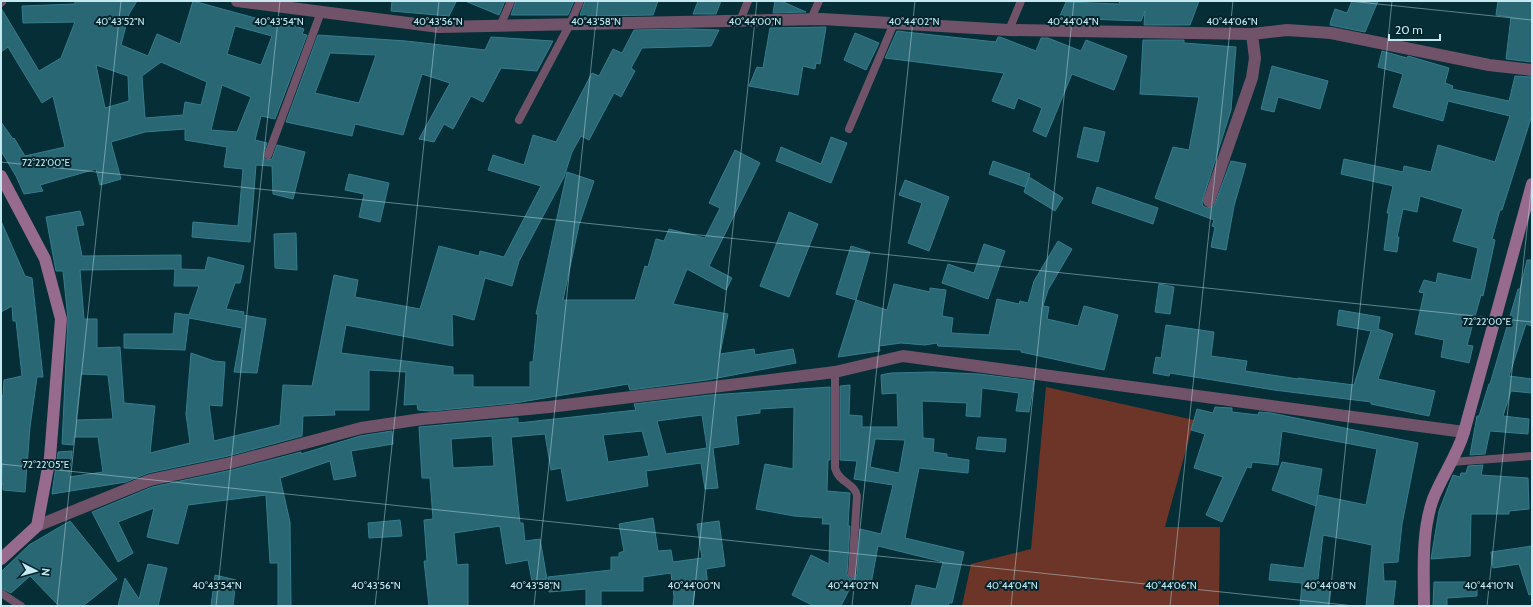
<svg xmlns="http://www.w3.org/2000/svg" width="1533" height="607" font-family="Cabin,sans-serif">
  <style>
    .green { fill: #6d3528 }
    .building { fill: #2a6774; stroke: #357d8d; fill-rule: evenodd }
    .lines { fill: none; stroke-linecap: round; stroke-linejoin: round }
    .lane { stroke: #705369; stroke-width: 8 }
    .street { stroke: #705369; stroke-width: 12 }
    .secondary { stroke: #976b8d; stroke-width: 12 }
    .ticks { fill: none; stroke: #c6e9f1; stroke-width: 1; stroke-opacity: 0.45 }
    .ticks-label { font-size: 10px; text-anchor: middle; fill: #c6e9f1; stroke: #00242c; stroke-width: 4; stroke-linejoin: round; paint-order: stroke }
  </style>
  <rect width="100%" height="100%" fill="#062e36"/>
  <path class="green" d="M1046,387L1194,420L1165,527H1220L1219,606H962L971,564L1031,549Z"/>
  <g class="building">
    <path d="M75,1H137L129,14L121,45L148,56L157,34L180,44L193,1L288,27L290,24L304,29L302,34L307,35L275,119L261,116L255,140L267,143L263,156L266,160L272,159L277,145L305,152L293,199L273,194L272,166L256,165L250,242L192,237L193,222L238,226L243,169L224,167L227,147L185,140V129L145,132L111,142L121,179L100,185L96,169L40,185L43,191L24,194L16,176L1,151V122L13,139L14,138L25,156L65,147L53,96L42,103L8,47L1,52V8L39,71L61,58L75,22L23,23L22,6L75,4ZM235,26L272,36L261,65L227,54ZM161,62L207,82L201,105L185,102L183,115L145,118L142,76ZM96,65L128,76L129,101L105,108ZM222,85L251,97L237,132L211,130Z"/>
    <path d="M392,1H443L456,2L449,16L391,11Z"/>
    <path d="M465,1H505L499,15Z"/>
    <path d="M516,1H574L568,15H511Z"/>
    <path d="M585,1H658L653,15L585,16V15H580Z"/>
    <path d="M698,1H721L716,14H693Z"/>
    <path d="M775,1H781L806,12L773,13Z"/>
    <path d="M1120,1H1199L1190,25H1144L1145,11L1141,21L1059,18L1066,2L1119,4Z"/>
    <path d="M1352,1H1378L1365,32L1330,25L1331,20L1335,9L1347,13Z"/>
    <path d="M1498,1H1532V62L1506,59L1511,17L1496,15Z"/>
    <path d="M826,27L820,64L816,63L815,69L803,66L798,95L749,86L757,67L763,68L770,28Z"/>
    <path d="M688,29L719,30L711,46L642,48L631,68L635,71L621,97L614,93L589,140L581,136L572,152L564,177L519,261L512,286L485,278L474,320L452,314L453,346L346,325L341,353L453,367V375H473V387H530V362H533L538,314H536L567,172L594,181L579,225L563,300H635L645,266L648,267L656,239L664,241L669,229L705,238L720,208L709,203L735,150L760,163L709,266L732,278L726,290L687,269L673,304L728,314L720,354L754,349L755,355L793,349L796,363L707,380L630,390L628,384L515,403L431,411L418,410L417,404L404,405L406,372L369,370V410H334L335,415L303,416L302,436L228,456L148,473L126,482L52,494L58,452L72,451L69,477L103,472L98,437H74L73,445L62,444L68,319L63,271H56L46,217L80,211L84,225L76,226L82,256L181,255V269L205,270L208,257L244,266L240,283H235L226,309L244,312L243,315L266,319L257,373L234,372L242,328L189,318L185,350L124,348V334H173L175,313L189,315L199,286H174L175,269L80,270L84,319H97V348L120,347L124,403L155,406L150,453L190,443L186,414L191,353L214,361L225,362L222,406L209,405L214,441L280,425L283,385L312,386L334,275L358,280L355,297L420,309L439,246L479,256L480,251L504,257L541,186L488,170L493,155L524,165L533,135L556,142L592,73L599,76L613,49L622,53L634,30ZM81,374L108,375L113,419L76,420Z"/>
    <path d="M897,31L996,42L998,37H1000L1036,51L1041,38H1048L1081,51L1086,40L1127,56L1114,90L1072,74L1046,137L1033,131L1042,108L1018,98L1014,109L992,101L1004,73L885,58Z"/>
    <path d="M855,33L879,43L866,70L844,60Z"/>
    <path d="M318,35L406,41L485,50L491,37L553,41L537,71L501,68L483,102L471,96L453,129L444,124L434,142L419,139L450,83L422,74L403,135L355,124L352,136L286,122ZM330,53L376,55L359,103L315,93Z"/>
    <path d="M1143,40H1184V43L1236,47L1231,110L1202,202L1203,206L1207,208L1214,206L1231,161L1246,164L1234,206L1226,250L1211,247L1215,227L1212,226L1214,220L1155,198L1173,147L1189,150L1199,97L1140,94Z"/>
    <path d="M1382,51L1407,58L1408,56L1449,68L1445,83L1453,86L1452,89L1509,101L1515,76L1532,77V115L1502,210H1500L1492,239L1495,240L1483,296L1481,295L1467,345L1473,346L1469,363L1441,357L1444,340L1415,334L1424,293L1419,292L1424,280L1436,283L1438,273L1471,280L1478,248L1453,241L1463,209L1420,196L1417,212L1403,209L1397,237H1399L1397,252L1384,250L1389,213H1387L1393,186L1341,174L1344,159L1403,172L1404,166L1431,172L1438,145L1495,162L1510,116L1448,101L1443,121L1393,107L1403,74L1378,67Z"/>
    <path d="M1272,66L1328,81L1320,109L1278,97L1274,112L1261,109Z"/>
    <path d="M1084,127L1105,132L1098,162L1077,157Z"/>
    <path d="M831,137L847,143L831,183L776,161L781,147L821,164Z"/>
    <path d="M993,161L1030,174L1025,187L989,174Z"/>
    <path d="M349,174L389,183L380,222L359,217L364,194L345,190Z"/>
    <path d="M1029,177L1063,198L1055,211L1024,192Z"/>
    <path d="M905,180L949,197L929,251L908,243L922,203L899,195Z"/>
    <path d="M1097,187L1158,208L1153,224L1092,203Z"/>
    <path d="M789,212L818,224L789,297L760,286Z"/>
    <path d="M1,221L25,276L32,278L43,377H37L30,427L25,492L3,490V484H1L3,460H1V396H3L4,380L22,376L16,321H13L12,306L1,312Z"/>
    <path d="M296,233L297,270L275,268L274,234Z"/>
    <path d="M1058,241L1072,249L1048,290L1043,306L1049,307L1047,319L1078,326L1084,306L1118,315L1104,370L1021,352V350L938,346L937,343L925,345L901,343L879,346L880,351L838,357L856,300L887,310L894,284L930,292V288L946,290L942,316L953,318L951,333L989,335L997,299L1019,304L1020,301L1028,303L1034,281Z"/>
    <path d="M984,244L1005,251L988,299L942,283L948,264L974,273Z"/>
    <path d="M851,246L870,252L856,300L836,294Z"/>
    <path d="M1527,260H1532V326L1526,324L1509,376L1532,379V393L1511,391L1503,416L1529,419L1528,434L1490,431L1485,454L1470,455L1477,416H1479L1489,384H1490L1518,289H1520Z"/>
    <path d="M1159,284L1174,287L1170,314L1155,312Z"/>
    <path d="M1339,310L1380,317L1378,329L1393,334L1378,379L1435,391L1429,416L1371,404V402L1274,390L1170,373L1169,376L1153,373L1156,357L1161,358L1166,325L1214,332L1211,356L1247,361L1245,371L1298,379V378L1354,385L1371,331L1337,325Z"/>
    <path d="M933,372L979,374L1034,381L1029,412L1016,411L1019,393L982,388L980,417L966,416L967,403L922,401L923,438L934,439L933,452L947,454V457L969,460L968,473L919,468L905,538L964,552L952,603H949L948,606H911L916,585L936,589L943,562L878,546L871,584L854,580L841,606H814L792,595L811,555L829,564L830,524H822L823,518L794,516L756,509L765,464L793,469L794,407L760,409V413L736,416L739,444L713,448L718,488L705,489L701,463L646,471L648,486L567,501L561,468L551,470L545,434L511,437L520,523H523L525,541L540,539L547,579L532,581L528,560L506,564L500,526L454,533L457,565L468,564V606H429L424,561H427L424,520L433,519L430,478H422L419,427L518,418V423L636,410L634,404L710,395L830,387V460H828L827,491L850,493L848,526H850L847,574L849,578L852,579L856,577L857,574L860,529L881,534L893,485L854,479L857,461L840,460V386L850,385L849,415L862,416V427H898L897,393L882,394L881,375L891,373ZM702,415L707,448L666,454L657,421ZM642,431L649,456L608,462L603,435ZM492,436L494,466L453,468L451,439ZM875,439L905,440L899,473L870,467Z"/>
    <path d="M1215,407L1232,408V412L1258,415L1259,412L1271,413L1418,443L1402,524L1398,562L1383,563L1384,581H1396L1393,606H1366L1372,545L1323,535L1317,588L1330,589L1328,606H1300L1302,583L1269,580L1271,564L1304,568L1318,495L1366,505L1377,449L1282,431L1278,465L1252,462L1251,468L1247,467L1222,522L1206,515L1223,477L1194,468L1205,434L1191,430L1197,409L1213,413Z"/>
    <path d="M392,431L393,444L351,451L356,476L334,480L330,461L280,478L290,522L291,606H278V563H270L266,495L188,505L178,544L147,537L154,508L118,522L133,553L118,562L92,512L152,487L232,470L301,452V454L360,436Z"/>
    <path d="M978,437L1006,439L1005,452L976,449Z"/>
    <path d="M1282,462L1322,469L1316,506L1272,490Z"/>
    <path d="M1483,465L1481,475L1528,478L1529,509L1509,511V514H1471L1470,556L1431,559L1439,511L1453,475L1460,477L1461,473H1466L1468,466Z"/>
    <path d="M653,518L658,551L671,550L673,562L702,558L697,524L719,521L725,566L706,569L708,586L695,587L693,606H673L674,597L671,573L643,577V591H601V606H586V589L549,592L548,577L611,570V557H619V553L624,551L619,524Z"/>
    <path d="M400,520L402,536L369,538L368,523Z"/>
    <path d="M70,521L117,579L83,606H59L30,576L11,593L1,588V572L29,545Z"/>
    <path d="M1532,546V594L1529,595L1519,564L1493,568L1491,552Z"/>
    <path d="M148,564L167,568L158,606H118L125,578L139,599Z"/>
    <path d="M215,575L236,580L233,606H211Z"/>
    <path d="M1434,582H1477V596L1447,598V606H1433Z"/>
  </g>
  <g class="lines">
    <g class="lane">
      <path d="M1,3L2,2"/>
      <path d="M811,19L819,1"/>
      <path d="M740,21L748,1"/>
      <path d="M500,26L511,1"/>
      <path d="M1009,30L1021,1"/>
      <path d="M519,120L570,24L580,1"/>
      <path d="M849,129L894,23"/>
      <path d="M268,155L321,12"/>
      <path d="M835,372V468C839,483 855,483 857,496L852,574"/>
      <path d="M1451,462L1532,456"/>
      <path d="M1,593L21,606"/>
    </g>
    <g class="street">
      <path d="M237,1L439,27L822,19L1009,30L1252,34"/>
      <path d="M1209,201L1252,78L1255,58L1252,34L1287,30L1331,33L1489,65L1532,70"/>
      <path d="M37,526L150,480L230,463L361,428L422,419L549,407L835,372L903,356L1464,432"/>
    </g>
    <g class="secondary">
      <path d="M1,176L45,259L61,319L50,457L37,526L1,559"/>
      <path d="M1424,606C1424,571 1421,533 1433,499C1442,476 1457,456 1464,432L1532,184"/>
    </g>
  </g>
  <path class="ticks" d="M1349,1L1532,20M1,162L1532,322M1,464L1355,606M57,606L121,1M216,606L280,1M375,606L439,1M534,606L598,1M693,606L757,1M852,606L915,1M1011,606L1074,1M1170,606L1233,1M1329,606L1392,1M1487,606L1532,182"/>
  <g class="ticks-label">
    <text x="120" y="25">40°43'52"N</text>
    <text x="279" y="25">40°43'54"N</text>
    <text x="438" y="25">40°43'56"N</text>
    <text x="596" y="25">40°43'58"N</text>
    <text x="755" y="25">40°44'00"N</text>
    <text x="914" y="25">40°44'02"N</text>
    <text x="1073" y="25">40°44'04"N</text>
    <text x="1232" y="25">40°44'06"N</text>
    <text x="46" y="166">72°22'00"E</text>
    <text x="1487" y="325">72°22'00"E</text>
    <text x="46" y="468">72°22'05"E</text>
    <text x="217" y="589">40°43'54"N</text>
    <text x="376" y="589">40°43'56"N</text>
    <text x="535" y="589">40°43'58"N</text>
    <text x="694" y="589">40°44'00"N</text>
    <text x="853" y="589">40°44'02"N</text>
    <text x="1012" y="589">40°44'04"N</text>
    <text x="1171" y="589">40°44'06"N</text>
    <text x="1330" y="589">40°44'08"N</text>
    <text x="1489" y="589">40°44'10"N</text>
  </g>
  <rect width="1533" height="607" fill="none" stroke="#c6e9f1" stroke-width="4"/>
  <g transform="translate(36 571) rotate(96)" stroke="#00242c" stroke-width="3" paint-order="stroke">
  <path d="M0-3L7 15L0 10L-7 15Z" fill="#c6e9f1"/>
  <text y="-6" font-size="11" font-weight="bold" text-anchor="middle" fill="#c6e9f1">N</text>
  </g>
  <path d="M1389 34v6h51v-6" fill="none" stroke="#c6e9f1" stroke-width="2"/>
  <text x="1395" y="34" font-size="12" fill="#c6e9f1" stroke="#00242c" stroke-width="3" paint-order="stroke">20 m</text>
</svg>
